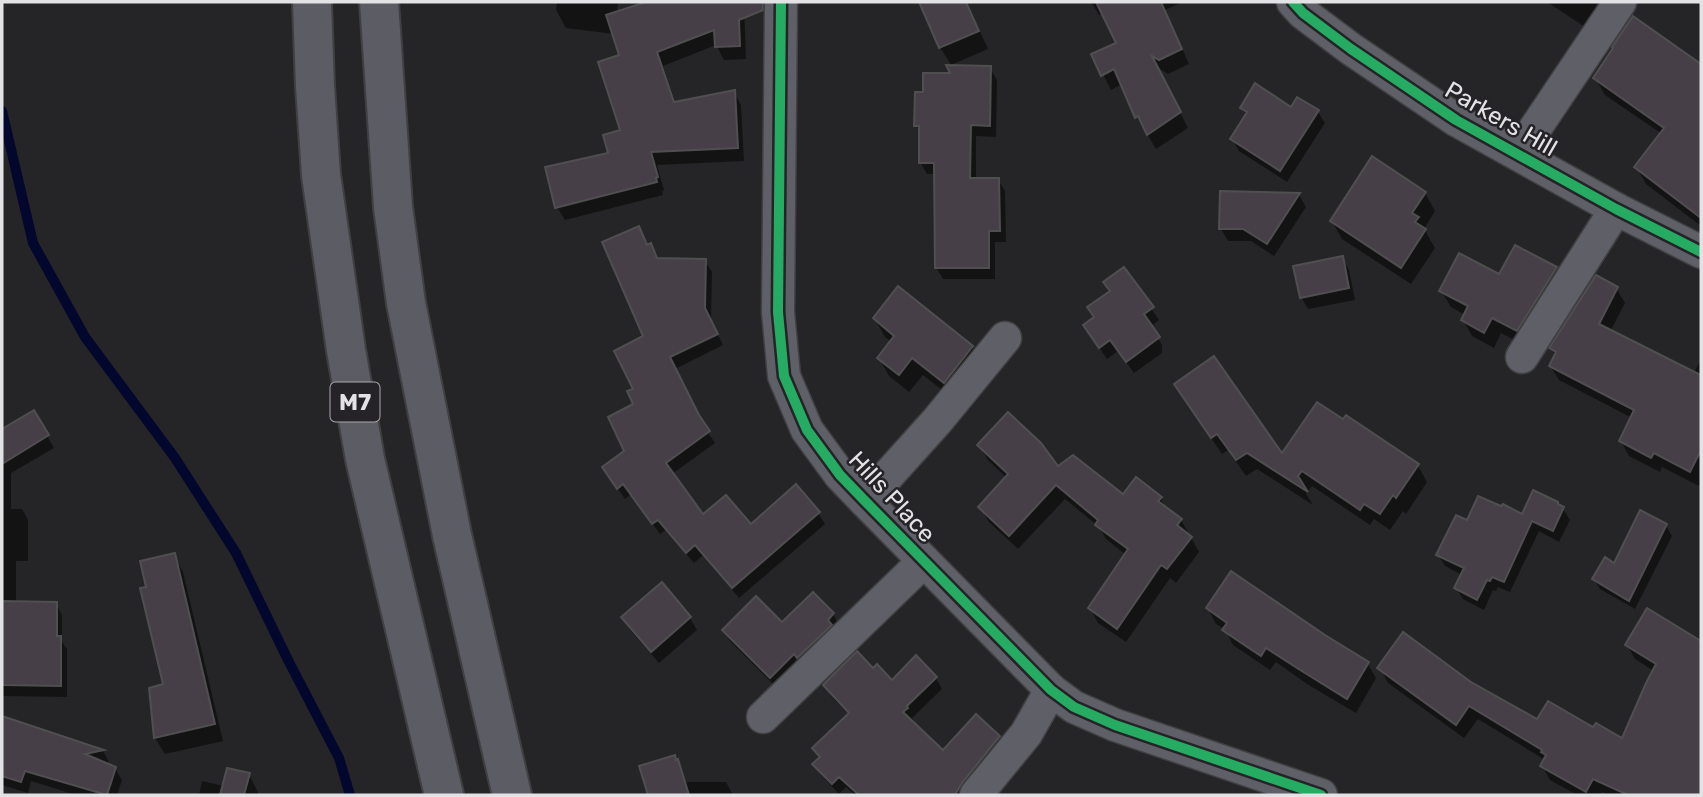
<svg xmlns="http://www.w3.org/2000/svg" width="1703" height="797" font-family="Rubik,sans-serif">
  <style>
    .shadow { fill: #0007 }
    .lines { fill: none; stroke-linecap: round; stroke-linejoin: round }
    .stream { stroke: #03072e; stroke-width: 10 }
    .building { fill: #473f48; stroke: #504f50; stroke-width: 2 }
    .minor-casing { stroke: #403f41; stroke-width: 35 }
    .highway-casing { stroke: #403f41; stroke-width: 42 }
    .minor { stroke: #5e5f67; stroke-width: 32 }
    .highway { stroke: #5c5c65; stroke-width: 38 }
    .cycleway-casing { stroke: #252327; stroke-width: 15 }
    .cycleway { stroke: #26ab63; stroke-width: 10 }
    .labels { text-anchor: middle; stroke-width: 5; stroke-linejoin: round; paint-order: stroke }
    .shield { fill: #252327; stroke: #aaa9ac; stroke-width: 2 }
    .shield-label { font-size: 23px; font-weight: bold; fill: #e3e2e5 }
    .street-label { font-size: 24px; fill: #e3e2e5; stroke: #252327 }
  </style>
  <rect width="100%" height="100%" fill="#252426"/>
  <g class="shadow">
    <path d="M557,2H618L617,13L652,2H744L746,59L724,60L716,45L663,66L676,104L734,92L741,105L744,161L657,165L664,190L662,191L663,195L565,220L557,207L610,155L622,131L621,56L614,34L566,28L556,10Z"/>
    <path d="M920,2H967L988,49L951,65L940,47Z"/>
    <path d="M1091,2H1183L1165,10L1189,64L1168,74L1157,67L1188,128L1156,149L1137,117L1122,84L1111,90L1093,55L1118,44L1103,13L1099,15Z"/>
    <path d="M1547,2H1597L1599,5L1585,27Z"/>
    <path d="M1701,63V226L1646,184L1636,167L1662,134L1605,95L1595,78L1700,65Z"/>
    <path d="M990,68L997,80L996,137L976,136V179H998L1005,191L1006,242H995V279H943L936,267V174H927L920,162L921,134L916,126L924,93L952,75Z"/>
    <path d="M1242,108L1291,109L1318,112L1325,123L1287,182L1239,151L1232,139L1247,116Z"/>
    <path d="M1221,193L1299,195L1306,207L1274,256L1251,241H1228L1221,229Z"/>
    <path d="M1425,193L1435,211L1424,229L1435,248L1411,284L1342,239L1332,221Z"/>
    <path d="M638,228L648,246L650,245L658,260L705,261L712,272L711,321L723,345L675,369L700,421L715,443L672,474L703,517L750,527L818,513L825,524L739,598L703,555L694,563L666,530L660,534L631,494L625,499L611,479L627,452L635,390L646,337Z"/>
    <path d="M1342,258L1349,270L1355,300L1308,309L1301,297Z"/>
    <path d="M1556,268L1565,284L1526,346L1501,333L1494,348L1472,336L1463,320L1465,315L1451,307L1441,291L1500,277Z"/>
    <path d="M1124,269L1159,320L1151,326L1162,345V353L1134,373L1118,351L1107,359L1085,326L1096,318Z"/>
    <path d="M1616,288L1625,303L1610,332L1694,373L1701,359V480L1699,486L1662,467L1660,472L1629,456L1621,441L1632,418L1559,380L1550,366L1556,356L1551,348Z"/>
    <path d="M875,319L972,347L982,365L955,400L923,375L909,392L889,376L879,358L892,342L885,337Z"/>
    <path d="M1186,401L1282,456L1418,466L1427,482L1406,514L1403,511L1390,530L1374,519L1370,525L1312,486L1306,494L1313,505L1257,469L1246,476L1228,450L1222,454Z"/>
    <path d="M34,412L54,448L11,473V509H22L28,520V561H16V603L56,604L62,615V642L67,649V697L2,696V430Z"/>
    <path d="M979,445L1057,469L1123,497L1160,498L1168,511L1181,520L1199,552L1176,583L1170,578L1126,642L1098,623L1090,608L1126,555L1106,539L1098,526L1065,499L1018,549L989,522L980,507L1007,478L988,460Z"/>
    <path d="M1559,507L1563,509L1570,520L1559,542L1539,531L1510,592L1498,587L1496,591L1493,590L1484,610L1463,599L1456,588L1462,575L1445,566L1438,555L1468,523L1523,516Z"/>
    <path d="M1666,526L1672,536L1635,609L1600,589L1594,579Z"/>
    <path d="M174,555L183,572L223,741L165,754L155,738L165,685L148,588Z"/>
    <path d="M1208,609L1367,663L1376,678L1356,713L1307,684L1276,662L1270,670L1233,645L1225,629L1216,624Z"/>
    <path d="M833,614L839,625L777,688L730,641L724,631L782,624Z"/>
    <path d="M623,617L690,618L697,630L659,663L630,630Z"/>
    <path d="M1701,643V795H1609L1602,792L1600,795H1577L1550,780L1542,766L1545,760L1478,719L1464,738L1388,683L1380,668L1470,683L1538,722L1593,730L1622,741L1654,671L1635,659L1627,645Z"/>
    <path d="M873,670L892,682L936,678L942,689L912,718L913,720L911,722L943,752L976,716L999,737L1006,749L968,795H855L846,787L839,794L821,775L815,764L820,759L814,749L849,715L831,696L825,685Z"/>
    <path d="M2,718L103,751L109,762L103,763L115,768L122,780L117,795H76L31,781L28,793L2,785Z"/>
    <path d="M641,767L681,770L686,782H726L733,795H650Z"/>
    <path d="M249,775L258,792V795H199L202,781L224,786Z"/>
  </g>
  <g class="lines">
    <path class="stream" d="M2,111L33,243L85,337L175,458L236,553L288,660L339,758L350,795"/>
  </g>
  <g class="building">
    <path d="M646,2H763V10L739,20L740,46L715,47L714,30L657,52L674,102L735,90L738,148L651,152L658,177L656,178L657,182L555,208L545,167L608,153L603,135L620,130L598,62L619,55L606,15Z"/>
    <path d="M919,2H966L979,31L939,48Z"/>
    <path d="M1096,2H1161L1182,49L1159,60L1152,56L1181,112L1147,135L1138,116L1135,118L1114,69L1101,76L1091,54L1116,43Z"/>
    <path d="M1633,16L1701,64V218L1634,167L1664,128L1593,78L1613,48L1612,47Z"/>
    <path d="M946,65L991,66L990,126L971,125L970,178H999L1000,231H989V268H935L934,163H919V126H914L915,92H923V73H950Z"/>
    <path d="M1255,83L1291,107L1297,97L1319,110L1280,171L1230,139L1247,112L1240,108Z"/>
    <path d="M1372,156L1426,192L1412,213L1419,217L1415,222L1426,229L1401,268L1330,221Z"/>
    <path d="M1220,191L1300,193L1267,244L1243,229H1219Z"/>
    <path d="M639,226L647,245L651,243L657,258L706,259L705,308L718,334L670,357L699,415L710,431L666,463L703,514L726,495L751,524L796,484L820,512L732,588L695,545L686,553L658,520L652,524L623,484L617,489L602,467L624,451L608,417L633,404L627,391L633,389L614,351L643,336L602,242Z"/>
    <path d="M1515,245L1557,267L1517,331L1492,318L1484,333L1461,320L1468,306L1439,291L1459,253L1499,274Z"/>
    <path d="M1343,256L1349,288L1300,298L1293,266Z"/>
    <path d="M1124,267L1154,307L1144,314L1160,337L1126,362L1110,340L1099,348L1083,325L1094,317L1087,307L1110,291L1103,282Z"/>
    <path d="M1596,275L1618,287L1599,324L1701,375V450L1690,472L1654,453L1651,458L1619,441L1634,410L1549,366L1556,352L1549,348Z"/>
    <path d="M898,286L973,346L944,383L912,358L899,375L877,358L894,336L873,318Z"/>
    <path d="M1214,356L1282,453L1317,402L1343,419L1346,415L1419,464L1396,498L1393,495L1380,514L1364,504L1360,510L1302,471L1298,476L1308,492L1247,453L1236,460L1217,434L1211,438L1174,384Z"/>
    <path d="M34,410L49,435L2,464V429Z"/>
    <path d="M1008,412L1041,443L1058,466L1073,455L1123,494L1136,477L1162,497L1158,501L1182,519L1177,525L1192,537L1167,569L1161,565L1117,629L1088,608L1128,549L1095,525L1098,520L1056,485L1009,536L978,507L1008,474L977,445Z"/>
    <path d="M1533,490L1558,502V504L1564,507L1553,531L1532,521L1504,582L1492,577L1490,581L1487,580L1477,600L1454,588L1464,568L1436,555L1456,515L1467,520L1478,496L1501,506L1503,504L1522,514Z"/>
    <path d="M1640,510L1667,524L1629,601L1592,579L1605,557L1614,563Z"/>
    <path d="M175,553L215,724L154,738L149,688L163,684L140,588L146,587L140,561Z"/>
    <path d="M1231,571L1325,635L1369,662L1347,699L1297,668L1266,648L1261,656L1222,630L1227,623L1206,608Z"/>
    <path d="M662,582L691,617L651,652L621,617Z"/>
    <path d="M813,592L834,613L828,620L832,625L797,658L794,654L770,678L722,630L756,596L782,622Z"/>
    <path d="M2,601L57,602V636H61V686L2,685Z"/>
    <path d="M1647,608L1701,641V795H1628L1593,779L1586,792L1540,766L1546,755L1541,752L1542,750L1469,706L1456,725L1377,668L1403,632L1471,682L1537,719L1548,701L1593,727L1596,723L1622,738L1646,683L1656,664L1625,645Z"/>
    <path d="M857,651L873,668L877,664L892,680L916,655L937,677L907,706L908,708L903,712L943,750L976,714L1000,736L962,783L955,795H859L839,777L832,784L812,764L820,757L812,748L849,713L823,685Z"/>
    <path d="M2,716L104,750L85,754L116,767L107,795L25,771L21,782L2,776Z"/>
    <path d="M675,755L676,760L678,759L689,795H648L639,766Z"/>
    <path d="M227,768L250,773L244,795H220Z"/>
  </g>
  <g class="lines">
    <g class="minor-casing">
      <g id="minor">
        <path d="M781,2L778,312L784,376L807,430L840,475L865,501L1051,690L1074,707L1115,725L1321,795"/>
        <path d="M1293,2L1303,13L1351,49L1456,120L1616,209L1701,252"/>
        <path d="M1518,154L1620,2"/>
        <path d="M1522,357L1616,209"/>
        <path d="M865,501L937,421L1005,338"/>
        <path d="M763,717L924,561"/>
        <path d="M976,795L1026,734L1051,690"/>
      </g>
    </g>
    <g class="highway-casing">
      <g id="highway">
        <path d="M312,2L315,86L321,175L346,350L365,459L444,795"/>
        <path d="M379,2L393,207L406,303L452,535L512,795"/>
      </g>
    </g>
    <use href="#minor" class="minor"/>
    <use href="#highway" class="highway"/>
    <g class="cycleway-casing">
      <g id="cycleway">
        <path d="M781,2L778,312L784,376L807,430L840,475L865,501L1051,690L1074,707L1115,725L1321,795"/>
        <path d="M1293,2L1303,13L1351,49L1456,120L1616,209L1701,252"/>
      </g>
    </g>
    <use href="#cycleway" class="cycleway"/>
  </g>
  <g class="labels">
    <rect class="shield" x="330.5" y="382.5" width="49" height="39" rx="5"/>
    <g class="shield-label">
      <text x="355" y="410">M7</text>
    </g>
    <g class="street-label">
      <text transform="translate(1501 119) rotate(30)" y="8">Parkers Hill</text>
      <text transform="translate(892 497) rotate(47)" y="8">Hills Place</text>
    </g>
  </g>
  <rect width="1703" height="797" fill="none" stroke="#e3e2e5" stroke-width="7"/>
</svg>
